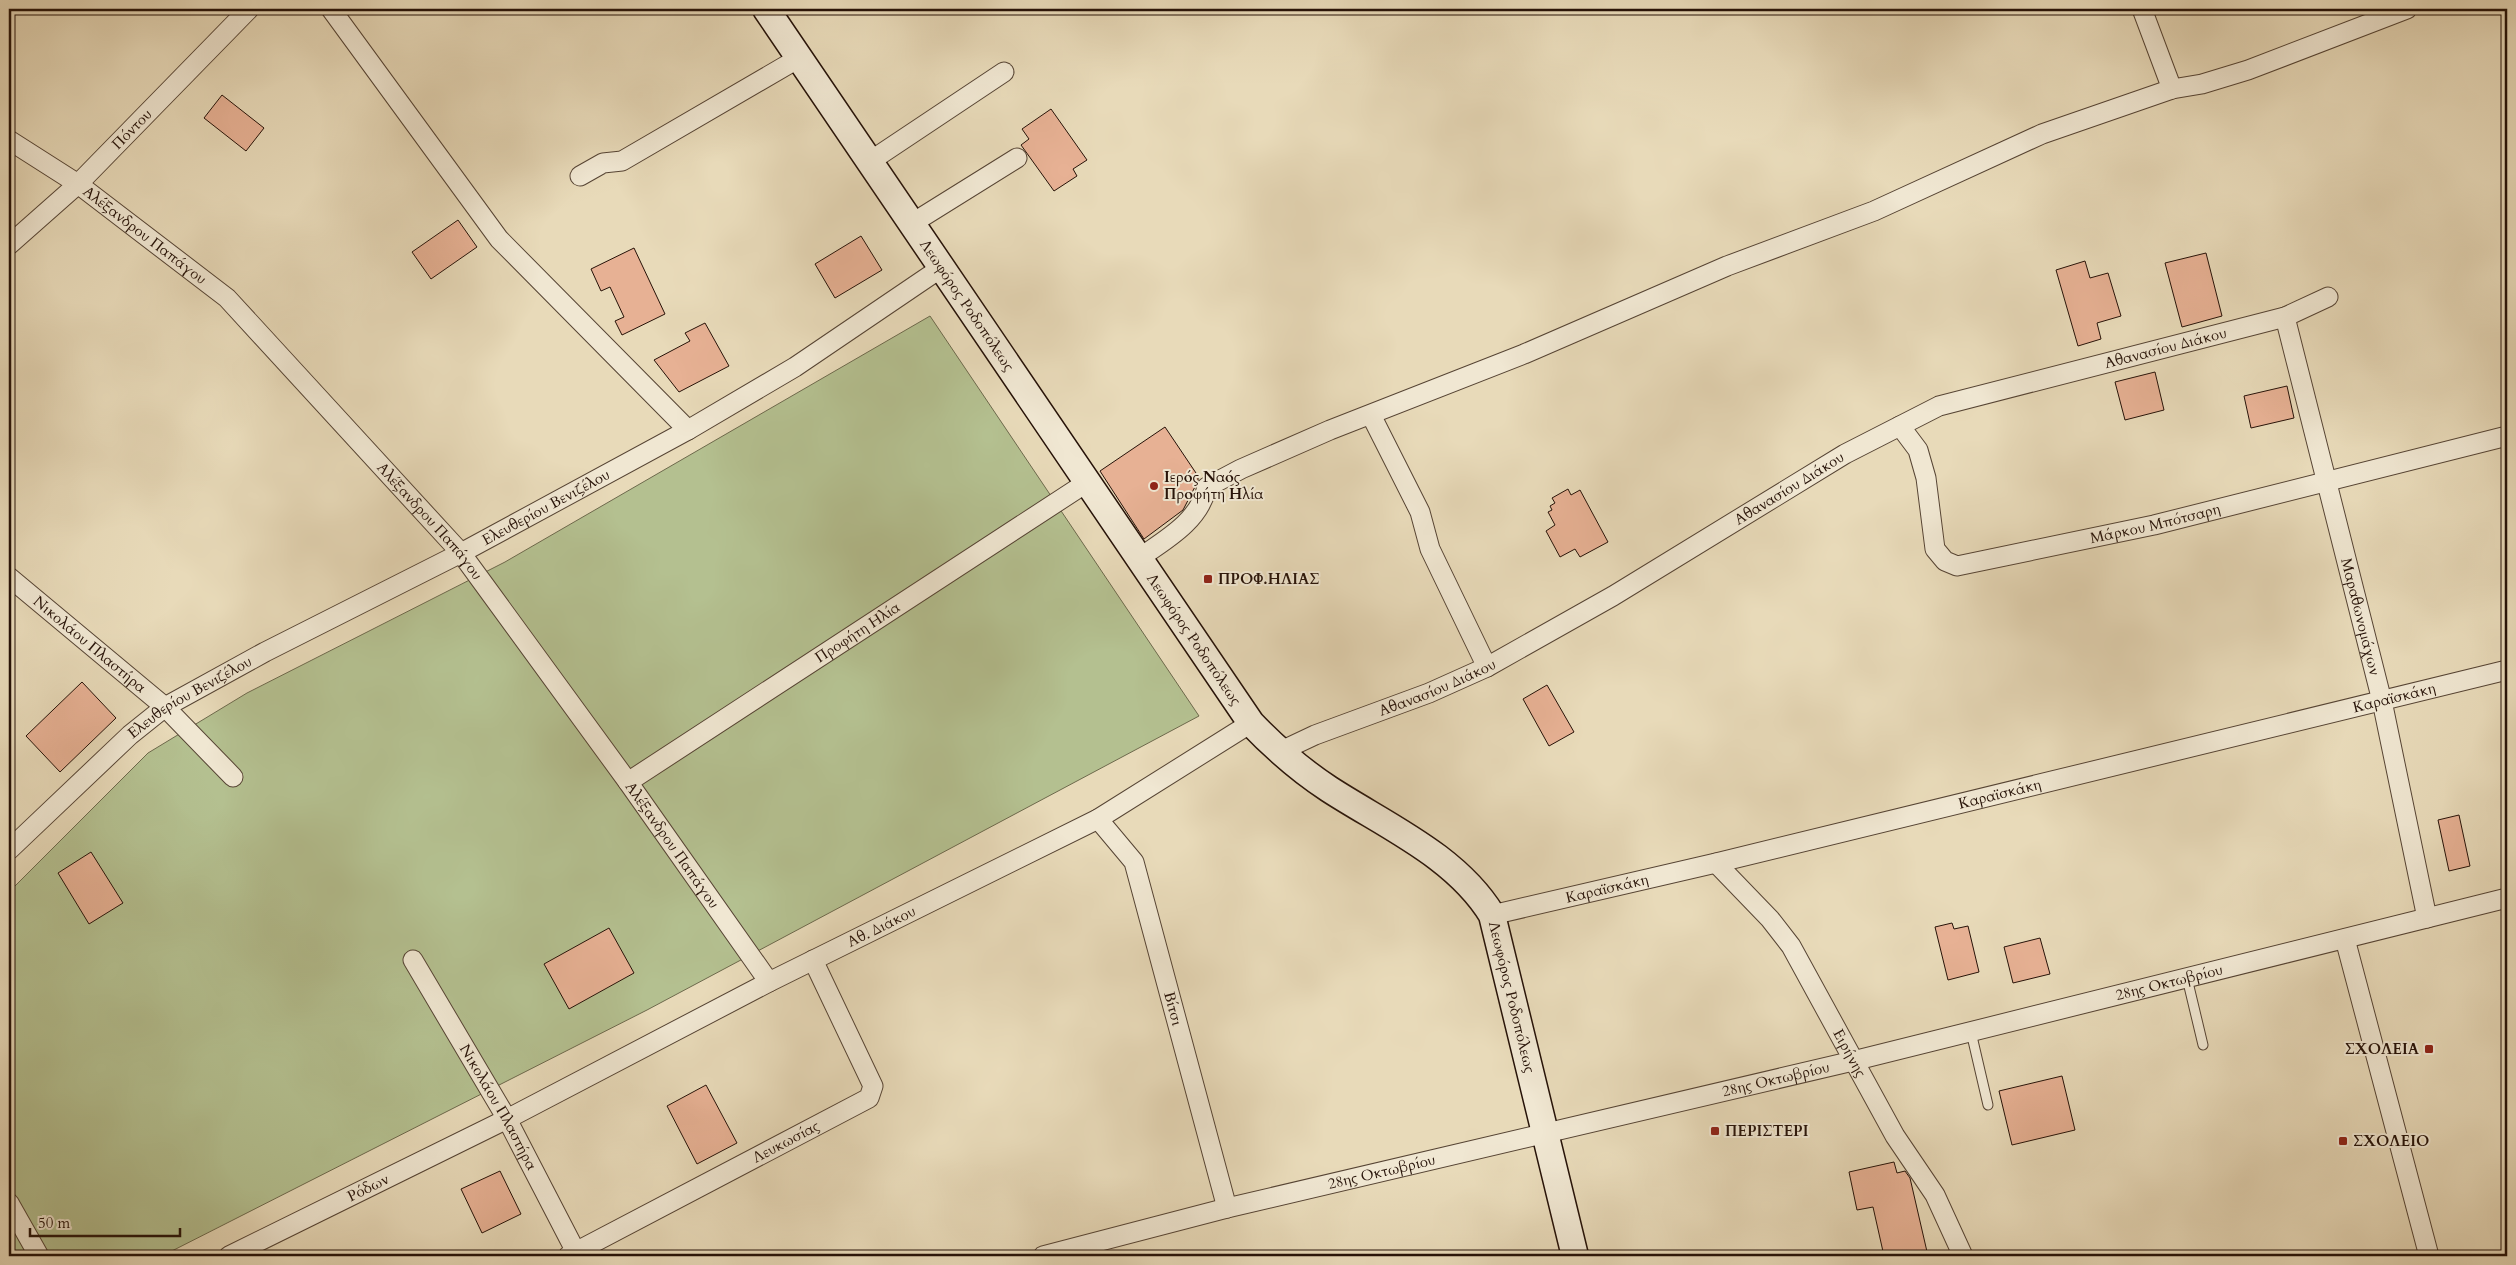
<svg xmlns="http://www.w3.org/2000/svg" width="2516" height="1265" font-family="Cardo,serif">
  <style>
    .green { fill: #b4c090; stroke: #6d694c }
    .building { fill: #e7b194; stroke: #261208 }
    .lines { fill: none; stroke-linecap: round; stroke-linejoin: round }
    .lane-casing { stroke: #564434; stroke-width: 11 }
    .street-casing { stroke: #564434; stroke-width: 21 }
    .secondary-casing { stroke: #261208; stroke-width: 29 }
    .lane { stroke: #f0e7d2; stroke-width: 9 }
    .street { stroke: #f0e7d2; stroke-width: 19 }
    .secondary { stroke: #f0e7d2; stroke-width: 26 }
    .poi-dot { fill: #8f2418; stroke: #f0e7d2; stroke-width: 2 }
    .labels { text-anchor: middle; stroke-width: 4; stroke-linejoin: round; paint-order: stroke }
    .street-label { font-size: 15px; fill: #261208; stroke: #f0e7d2 }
    .poi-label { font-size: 15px; font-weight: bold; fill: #261208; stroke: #f0e7d2; text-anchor: start }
  </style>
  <rect width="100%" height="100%" fill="#e8dab9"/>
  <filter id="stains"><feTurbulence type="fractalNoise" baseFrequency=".004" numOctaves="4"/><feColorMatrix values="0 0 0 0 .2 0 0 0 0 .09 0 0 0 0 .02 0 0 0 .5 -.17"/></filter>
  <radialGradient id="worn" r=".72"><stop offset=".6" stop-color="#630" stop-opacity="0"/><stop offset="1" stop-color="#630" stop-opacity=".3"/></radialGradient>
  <path class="green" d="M930,316L1199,716L647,1010L162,1256H9V892L148,753L247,693L505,562Z"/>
  <g class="building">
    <path d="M222,95L264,128L246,151L204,118Z"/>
    <path d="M1051,109L1087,160L1073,169L1077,176L1054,191L1021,145L1029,139L1022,129Z"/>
    <path d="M458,220L477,247L431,279L412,252Z"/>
    <path d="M861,236L882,270L835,298L815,264Z"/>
    <path d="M634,248L665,314L622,335L615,321L624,317L610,287L601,291L591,269Z"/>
    <path d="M2206,253L2222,316L2182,327L2165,263Z"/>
    <path d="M2085,261L2090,278L2108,273L2121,316L2097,323L2101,339L2078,346L2056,270Z"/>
    <path d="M705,323L729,366L679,392L654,360L690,341L685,333Z"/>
    <path d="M2155,372L2164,410L2125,420L2115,382Z"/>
    <path d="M2287,386L2294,418L2251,428L2244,396Z"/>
    <path d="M1165,427L1198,476V481L1183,510L1144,539L1100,471Z"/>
    <path d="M1568,489L1571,495L1580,490L1608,542L1580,557L1575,549L1560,557L1546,531L1555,525L1548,512L1552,510L1550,506L1555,503L1552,498Z"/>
    <path d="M82,682L116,718L60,772L26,736Z"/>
    <path d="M1547,685L1574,732L1549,746L1523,699Z"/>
    <path d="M2459,815L2470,866L2449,871L2438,820Z"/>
    <path d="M91,852L123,903L89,924L58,873Z"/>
    <path d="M1952,923L1954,929L1968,926L1979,972L1948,980L1935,927Z"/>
    <path d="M609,928L634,973L569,1009L544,964Z"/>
    <path d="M2040,938L2050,974L2013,983L2004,947Z"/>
    <path d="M2062,1076L2075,1130L2012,1145L1999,1091Z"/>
    <path d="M706,1085L737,1143L697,1164L667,1106Z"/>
    <path d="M1894,1162L1897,1173L1905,1171L1910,1178L1928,1256H1884L1873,1207L1857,1210L1849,1172Z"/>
    <path d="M500,1171L521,1214L482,1233L461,1189Z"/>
  </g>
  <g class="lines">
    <g class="lane-casing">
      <g id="lane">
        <path d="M2187,978L2203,1045"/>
        <path d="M1971,1032L1988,1105"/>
      </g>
    </g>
    <g class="street-casing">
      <g id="street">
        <path d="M331,9L499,239L688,430"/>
        <path d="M2142,9L2172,89"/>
        <path id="s1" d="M9,140L78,184L227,298L461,553L628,782L769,982"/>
        <path d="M869,162L1004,72"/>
        <path d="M580,176L603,163L622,161L799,58"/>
        <path d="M911,224L1017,158"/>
        <path id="s2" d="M9,245L78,184L249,9"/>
        <path id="s3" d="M2285,317L2382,701L2427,918"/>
        <path d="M1371,415L1420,512L1430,549L1487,667"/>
        <path id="s4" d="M1900,426L1918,450L1926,478L1935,549L1945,561L1957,566L2154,525L2507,436"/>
        <path d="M1138,559C1165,540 1199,522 1207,487L1241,469L1330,430L1524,354L1727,266L1874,211L2042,134L2172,89L2202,84L2248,70L2407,9"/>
        <path id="s5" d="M9,577L165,707L233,777"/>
        <path id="s6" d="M1279,752L1315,735L1429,693L1487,667L1613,596L1845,454L1939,406L2285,317L2328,297"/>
        <path id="s7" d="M628,782L1086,483"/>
        <path id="s8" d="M1098,819L1134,862L1227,1208"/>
        <path id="s9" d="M9,850L130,735L165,707L265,652L461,553L688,430L795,367L941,268"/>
        <path id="s10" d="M1716,863L1770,919L1791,946L1895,1136L1935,1195L1963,1256"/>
        <path id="s11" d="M1492,915L1716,863L2507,670"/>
        <path d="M2345,939L2429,1256"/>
        <path id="s12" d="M413,960L507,1119L578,1256"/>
        <path d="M9,1203L39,1256"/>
        <path id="s13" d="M229,1256L507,1119L769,982L1098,819L1251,723"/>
        <path id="s14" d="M568,1256L869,1098L873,1086L813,960"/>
        <path id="s15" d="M1043,1256L1227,1208L1853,1061L2507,898"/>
      </g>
    </g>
    <g class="secondary-casing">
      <g id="secondary">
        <path id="s16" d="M766,9L1251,723C1275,748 1300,770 1329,789C1386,826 1456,856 1492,915L1575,1256"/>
      </g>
    </g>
    <use href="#lane" class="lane"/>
    <use href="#street" class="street"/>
    <use href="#secondary" class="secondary"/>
  </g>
  <g class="poi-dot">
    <circle cx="1154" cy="486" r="5"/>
    <rect x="1203" y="574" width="10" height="10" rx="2.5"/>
    <rect x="2424" y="1044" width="10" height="10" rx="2.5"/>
    <rect x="1710" y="1126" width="10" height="10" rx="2.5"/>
    <rect x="2338" y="1136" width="10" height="10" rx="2.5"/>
  </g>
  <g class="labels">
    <g class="street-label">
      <text dy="5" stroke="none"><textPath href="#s2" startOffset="169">Πόντου</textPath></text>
      <text dy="5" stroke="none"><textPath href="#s1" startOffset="166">Αλέξανδρου Παπάγου</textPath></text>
      <text dy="5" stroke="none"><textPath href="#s16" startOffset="358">Λεωφόρος Ροδοπόλεως</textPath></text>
      <text dy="5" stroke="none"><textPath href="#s6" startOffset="981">Αθανασίου Διάκου</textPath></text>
      <text dy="5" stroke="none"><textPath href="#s6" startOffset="576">Αθανασίου Διάκου</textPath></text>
      <text dy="5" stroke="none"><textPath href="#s9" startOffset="642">Ελευθερίου Βενιζέλου</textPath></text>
      <text dy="5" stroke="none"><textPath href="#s1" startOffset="571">Αλέξανδρου Παπάγου</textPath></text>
      <text dy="5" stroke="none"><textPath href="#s4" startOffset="362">Μάρκου Μπότσαρη</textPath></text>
      <text dy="5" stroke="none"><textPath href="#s3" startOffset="309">Μαραθωνομάχων</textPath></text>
      <text dy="5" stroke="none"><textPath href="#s7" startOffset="274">Προφήτη Ηλία</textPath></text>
      <text dy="5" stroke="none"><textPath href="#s16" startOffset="762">Λεωφόρος Ροδοπόλεως</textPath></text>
      <text dy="5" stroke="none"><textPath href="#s5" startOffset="105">Νικολάου Πλαστήρα</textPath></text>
      <text dy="5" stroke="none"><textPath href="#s6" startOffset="171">Αθανασίου Διάκου</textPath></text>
      <text dy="5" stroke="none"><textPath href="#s11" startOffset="928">Καραϊσκάκη</textPath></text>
      <text dy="5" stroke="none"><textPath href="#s9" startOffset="238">Ελευθερίου Βενιζέλου</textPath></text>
      <text dy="5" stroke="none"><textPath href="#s11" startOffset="522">Καραϊσκάκη</textPath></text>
      <text dy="5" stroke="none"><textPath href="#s1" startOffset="976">Αλέξανδρου Παπάγου</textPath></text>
      <text dy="5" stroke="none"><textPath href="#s11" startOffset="118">Καραϊσκάκη</textPath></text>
      <text dy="5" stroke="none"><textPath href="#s13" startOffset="731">Αθ. Διάκου</textPath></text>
      <text dy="5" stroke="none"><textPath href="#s15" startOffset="1159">28ης Οκτωβρίου</textPath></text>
      <text dy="5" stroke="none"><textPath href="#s16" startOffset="1258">Λεωφόρος Ροδοπόλεως</textPath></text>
      <text dy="5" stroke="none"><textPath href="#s8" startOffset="208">Βίτσι</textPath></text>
      <text dy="5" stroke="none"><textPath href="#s10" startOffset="234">Ειρήνης</textPath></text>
      <text dy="5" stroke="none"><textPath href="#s15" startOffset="754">28ης Οκτωβρίου</textPath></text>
      <text dy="5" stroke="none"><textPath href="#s12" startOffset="170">Νικολάου Πλαστήρα</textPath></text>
      <text dy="5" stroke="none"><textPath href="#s14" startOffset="246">Λευκωσίας</textPath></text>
      <text dy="5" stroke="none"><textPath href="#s15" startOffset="349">28ης Οκτωβρίου</textPath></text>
      <text dy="5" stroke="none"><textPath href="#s13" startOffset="155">Ρόδων</textPath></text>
    </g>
    <g class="poi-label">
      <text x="1164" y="482">Ιερός Ναός<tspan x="1164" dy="17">Προφήτη Ηλία</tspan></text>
      <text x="1218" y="584">ΠΡΟΦ.ΗΛΙΑΣ</text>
      <text x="2419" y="1054" text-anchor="end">ΣΧΟΛΕΙΑ</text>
      <text x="1725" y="1136">ΠΕΡΙΣΤΕΡΙ</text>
      <text x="2353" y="1146">ΣΧΟΛΕΙΟ</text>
    </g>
  </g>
  <rect width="2516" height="1265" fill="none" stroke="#e8dab9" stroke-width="30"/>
  <rect x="10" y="10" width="2496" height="1245" fill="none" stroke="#261208" stroke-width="2.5"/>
  <rect x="15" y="15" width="2486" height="1235" fill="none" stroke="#261208"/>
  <path d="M30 1228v8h150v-8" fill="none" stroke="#261208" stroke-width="2.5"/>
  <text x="38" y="1228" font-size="15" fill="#261208" stroke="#f0e7d2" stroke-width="4" paint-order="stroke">50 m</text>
  <rect width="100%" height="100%" filter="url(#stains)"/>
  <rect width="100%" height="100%" fill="url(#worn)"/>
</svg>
